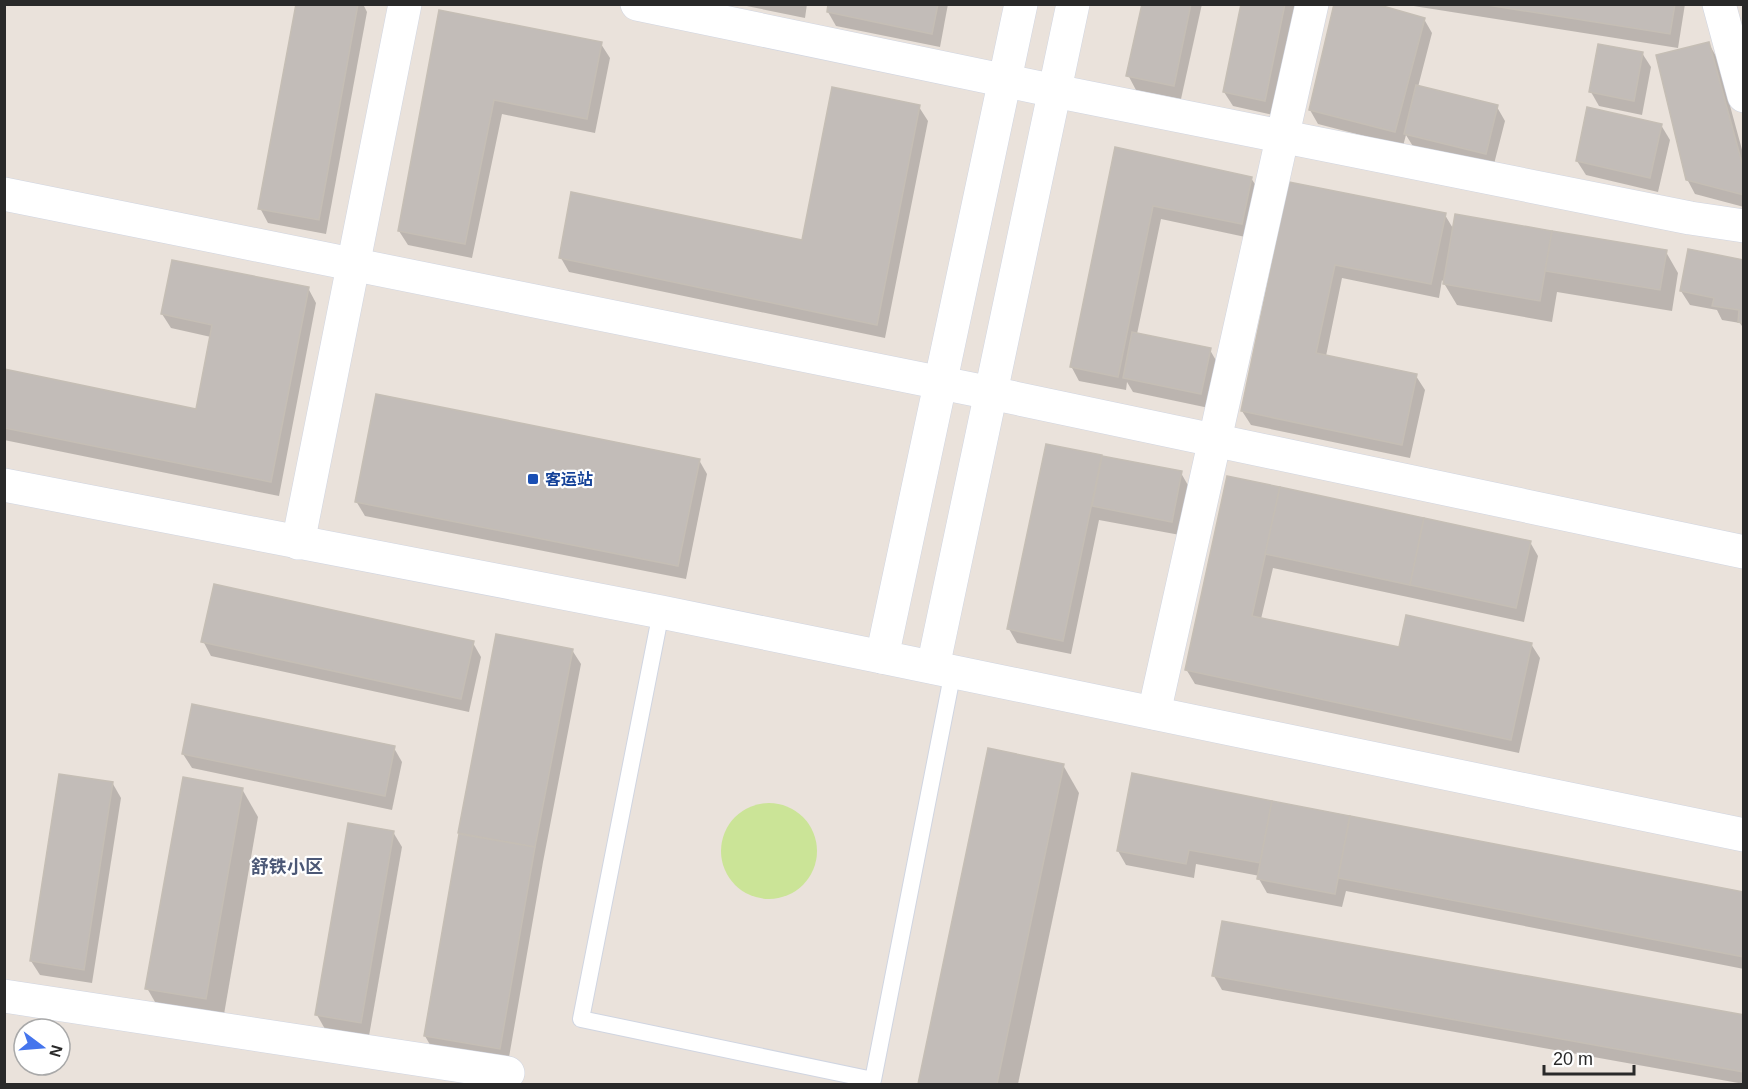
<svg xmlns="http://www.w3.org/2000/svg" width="1748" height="1089" font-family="Helvetica,'Noto Sans SC',sans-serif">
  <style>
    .pitch { fill: #cbe497 }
    .shadow { fill: #0003 }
    .building { fill: #c2bcb8; stroke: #c5beb5; stroke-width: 1.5 }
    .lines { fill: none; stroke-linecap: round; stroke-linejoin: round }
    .lane-casing { stroke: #d0d5e1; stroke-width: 18 }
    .street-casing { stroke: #d0d5e1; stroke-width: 34 }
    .secondary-casing { stroke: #d0d5e1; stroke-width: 34 }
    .lane { stroke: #fff; stroke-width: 16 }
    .street { stroke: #fff; stroke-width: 33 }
    .secondary { stroke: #fff; stroke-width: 33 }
    .transit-dot { fill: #1a4fb4; stroke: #fff; stroke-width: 2 }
    .labels { text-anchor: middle; stroke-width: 4.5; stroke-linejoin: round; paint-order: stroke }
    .transit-label { font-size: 16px; font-weight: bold; fill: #164399; stroke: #fff; text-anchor: start }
    .neighbourhood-label { font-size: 18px; font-weight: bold; fill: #4c5876; stroke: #fff }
  </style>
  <rect width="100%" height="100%" fill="#eae2db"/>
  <circle class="pitch" cx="769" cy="851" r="48"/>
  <g class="shadow">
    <path d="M298,4H363L367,12L326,234L268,223L260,208Z"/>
    <path d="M737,4H807L805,18Z"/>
    <path d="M830,4H948L940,47L836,26L828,12Z"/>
    <path d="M1143,4H1202L1181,99L1136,90L1128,75Z"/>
    <path d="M1242,4H1295L1273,115L1233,106L1224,92Z"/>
    <path d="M1401,4H1685L1678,48Z"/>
    <path d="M440,12L601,44L610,58L595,133L502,114L472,258L408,245L399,231Z"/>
    <path d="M1424,19L1432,33L1418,87L1497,107L1505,121L1493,168L1414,148L1406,135L1403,146L1318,124L1310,110Z"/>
    <path d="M1709,44L1717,58L1744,157V207L1695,194L1687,179Z"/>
    <path d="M1642,53L1651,67L1642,115L1599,106L1591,92Z"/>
    <path d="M919,107L928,121L885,338L569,272L561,258L803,242Z"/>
    <path d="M1661,125L1670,140L1658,192L1586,175L1577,161Z"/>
    <path d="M1116,149L1251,178L1260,192L1250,238L1161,219L1137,334L1210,350L1218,364L1209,408L1133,392L1127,382L1126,390L1079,381L1071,366Z"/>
    <path d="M1290,183L1445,215L1454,230L1666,252L1678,273L1672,311L1557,292L1552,322L1457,305L1442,280L1439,298L1342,278L1326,356L1416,376L1425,390L1410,458L1251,425L1242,411Z"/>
    <path d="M1744,262V329L1740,323L1722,320L1717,310L1690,305L1681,291Z"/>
    <path d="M308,288L316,303L279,496L4,440V371L197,411L211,337L171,328L162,314Z"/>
    <path d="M1048,446L1181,473L1189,487L1180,535L1099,520L1071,654L1017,643L1009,629Z"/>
    <path d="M699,460L707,474L686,579L365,516L356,501Z"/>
    <path d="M1228,478L1530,542L1538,556L1524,622L1273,568L1261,619L1400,649L1531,644L1540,658L1519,753L1195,684L1186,669Z"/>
    <path d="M203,641L473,643L481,657L469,712L211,656Z"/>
    <path d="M572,650L581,664L543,862L508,1063L433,1050L425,1036L460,833Z"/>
    <path d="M394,748L402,762L392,810L192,768L183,754Z"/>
    <path d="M989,750L1063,765L1079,793L1018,1084H919Z"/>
    <path d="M1133,775L1744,894V969L1346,891L1342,907L1267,893L1259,879L1260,876L1196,864L1194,878L1126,865L1118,851Z"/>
    <path d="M113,784L121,798L92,983L40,975L31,961Z"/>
    <path d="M242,789L258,817L222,1026L163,1016L147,988Z"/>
    <path d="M393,832L402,847L369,1036L325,1029L317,1015Z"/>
    <path d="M1214,976L1744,1017V1084L1222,990Z"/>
  </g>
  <g class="building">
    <path d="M296,4H358L319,220L258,209Z"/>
    <path d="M828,4H938L932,34L827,12Z"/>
    <path d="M1142,4H1191L1174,86L1126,76Z"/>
    <path d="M1241,4H1285L1265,101L1223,92Z"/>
    <path d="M1334,4H1376L1425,18L1395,132L1309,110Z"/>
    <path d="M1481,4H1675L1670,34Z"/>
    <path d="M439,10L602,42L587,119L494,100L465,244L398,231Z"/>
    <path d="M1709,42L1744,170V195L1686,180L1656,55Z"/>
    <path d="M1598,44L1643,52L1634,101L1589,92Z"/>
    <path d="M1416,85L1498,105L1486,154L1404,134Z"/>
    <path d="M832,87L920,105L877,325L559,258L571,192L802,240Z"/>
    <path d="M1587,107L1662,124L1650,178L1576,161Z"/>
    <path d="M1115,147L1252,177L1242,224L1153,206L1118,377L1070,367Z"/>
    <path d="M1289,182L1446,213L1431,284L1335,265L1316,353L1417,374L1402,445L1241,411Z"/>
    <path d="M1455,214L1552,231L1540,301L1443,284Z"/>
    <path d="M1552,231L1667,250L1660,290L1545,271Z"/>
    <path d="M1688,249L1744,260V323L1738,322L1739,310L1712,306L1714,298L1680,291Z"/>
    <path d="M172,260L309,287L271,482L4,428V369L196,409L212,325L161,314Z"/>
    <path d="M1132,332L1211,348L1201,394L1123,378Z"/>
    <path d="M376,394L700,459L678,566L355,502Z"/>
    <path d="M1046,444L1102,455L1063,641L1007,629Z"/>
    <path d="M1102,456L1182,471L1172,522L1092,506Z"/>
    <path d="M1227,476L1280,487L1252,616L1399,647L1406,615L1532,643L1511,740L1185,670Z"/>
    <path d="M1280,487L1424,518L1410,585L1265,554Z"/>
    <path d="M1424,518L1531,541L1516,608L1410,585Z"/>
    <path d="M214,584L474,641L461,699L201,642Z"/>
    <path d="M496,634L573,649L535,847L458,833Z"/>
    <path d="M192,704L395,746L385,796L182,754Z"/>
    <path d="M988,748L1064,764L997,1084H918Z"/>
    <path d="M1132,773L1272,801L1260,863L1189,850L1186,864L1117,851Z"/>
    <path d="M59,774L113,782L84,970L30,961Z"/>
    <path d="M183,777L243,788L206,999L145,989Z"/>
    <path d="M1272,801L1350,816L1335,894L1257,879Z"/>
    <path d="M1350,816L1744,892V957L1338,878Z"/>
    <path d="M348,823L394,831L361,1023L315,1015Z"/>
    <path d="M459,834L535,847L500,1049L424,1036Z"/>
    <path d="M1222,921L1744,1015V1072L1212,976Z"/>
  </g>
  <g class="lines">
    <g class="lane-casing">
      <path id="lane" d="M661,612L581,1019L873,1080L953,671"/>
    </g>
    <g class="street-casing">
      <g id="street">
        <path d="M637,4L1055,91L1690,218L1744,226"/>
        <path d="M1719,4L1744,96"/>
        <path d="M4,194L991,393L1744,552"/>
        <path d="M4,485L661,612L882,657"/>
        <path d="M298,543L405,4"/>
        <path d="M1154,713L1312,4"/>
        <path d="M4,996L508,1073"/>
      </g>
    </g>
    <g class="secondary-casing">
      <g id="secondary">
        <path d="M1021,4L882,657L1744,835"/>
        <path d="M933,667L1073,4"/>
      </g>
    </g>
    <use href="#lane" class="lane"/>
    <use href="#street" class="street"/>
    <use href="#secondary" class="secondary"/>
  </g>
  <rect class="transit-dot" x="527" y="473" width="12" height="12" rx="3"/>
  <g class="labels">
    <g class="transit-label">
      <text x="545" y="485">客运站</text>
    </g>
    <g class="neighbourhood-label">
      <text x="287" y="873">舒铁小区</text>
    </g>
  </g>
  <rect width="1748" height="1089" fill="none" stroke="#292929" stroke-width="12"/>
  <g transform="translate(42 1047) rotate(106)"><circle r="28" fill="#ffffff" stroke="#a9a9a9" stroke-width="1.5"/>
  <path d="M0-4.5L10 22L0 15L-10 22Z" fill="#4575ed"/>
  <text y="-9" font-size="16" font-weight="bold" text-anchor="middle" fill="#292929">N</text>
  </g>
  <path d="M1544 1065v9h90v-9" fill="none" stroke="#292929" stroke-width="3"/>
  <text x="1553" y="1065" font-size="18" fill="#292929" stroke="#ffffff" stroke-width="4.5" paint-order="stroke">20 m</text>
</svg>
